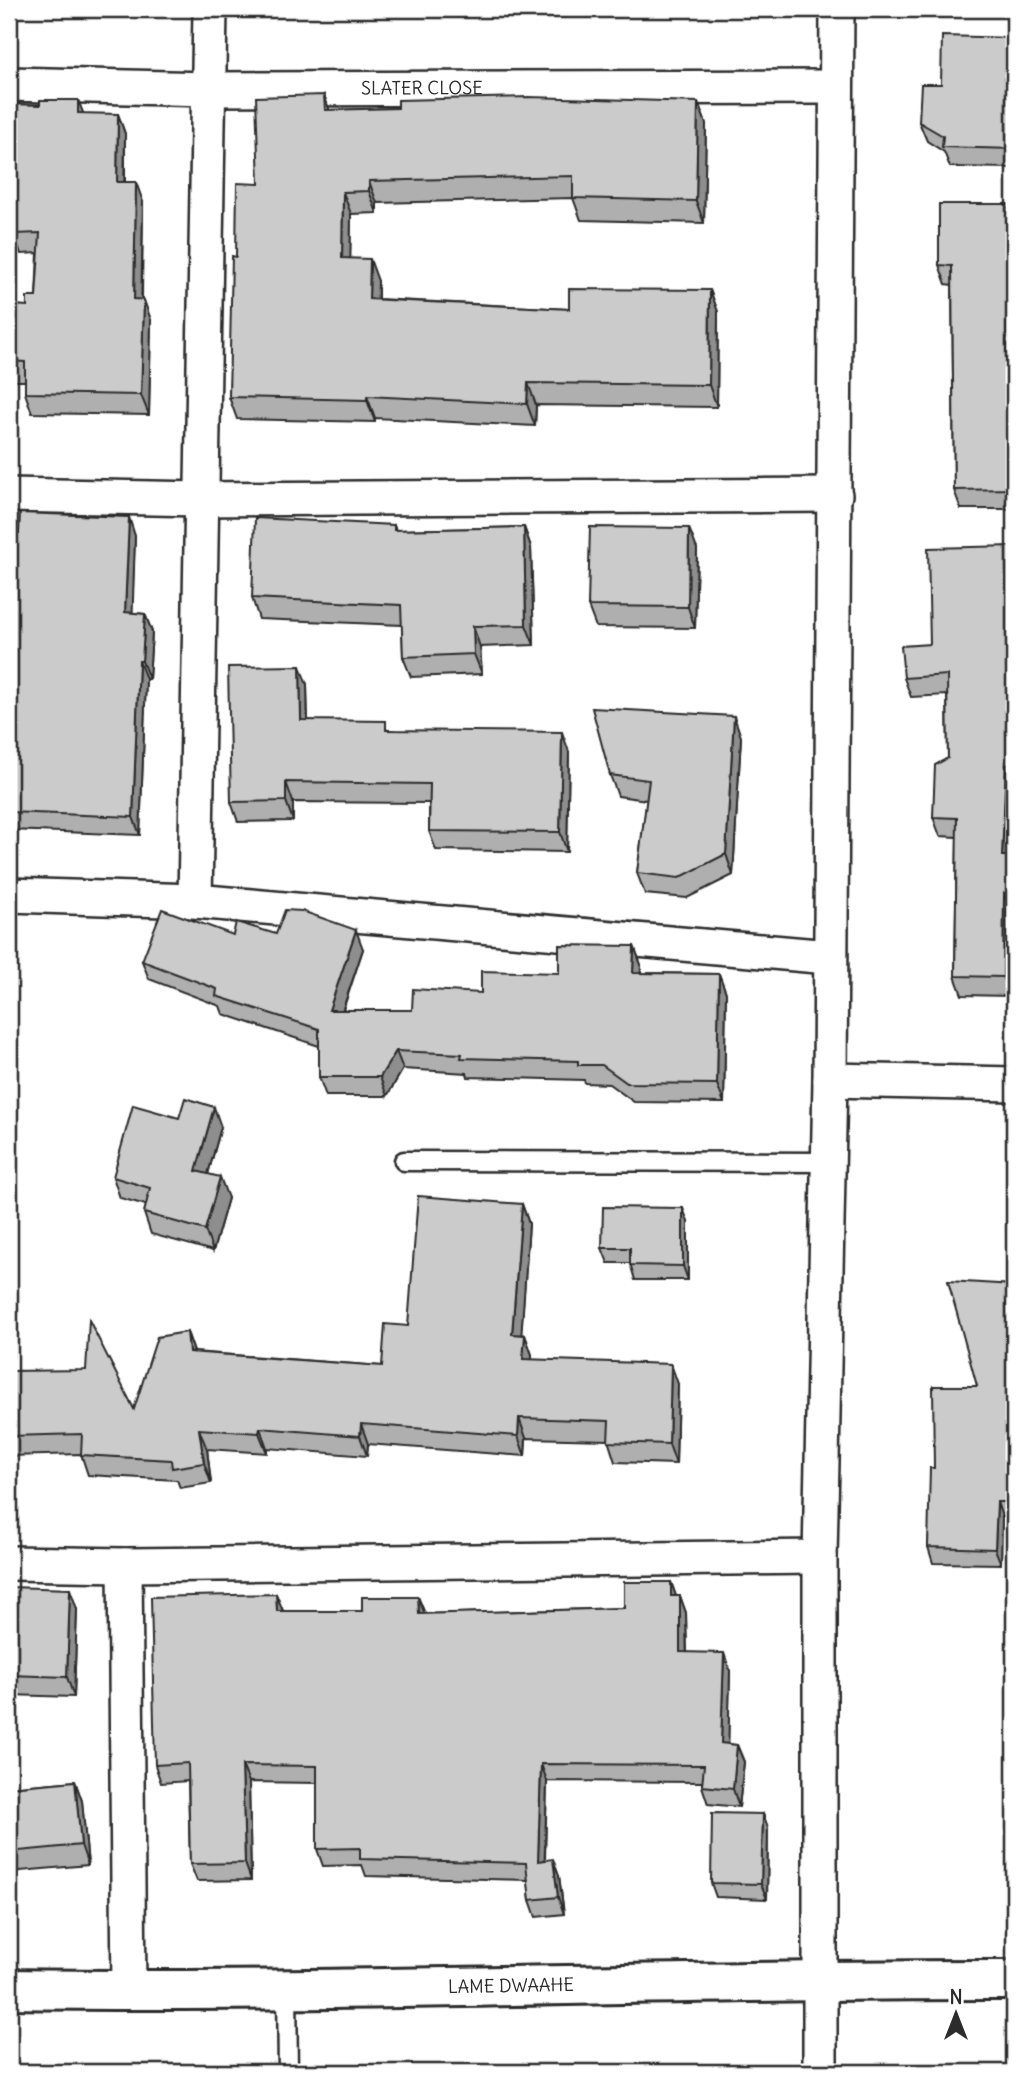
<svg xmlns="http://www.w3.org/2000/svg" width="1023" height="2081" font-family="Delius,sans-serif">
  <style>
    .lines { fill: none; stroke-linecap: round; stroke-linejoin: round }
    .lane-casing { stroke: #2b2b2b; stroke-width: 23 }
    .street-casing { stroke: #2b2b2b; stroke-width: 38 }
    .secondary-casing { stroke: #2b2b2b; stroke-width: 44 }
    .lane { stroke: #fff; stroke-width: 18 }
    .street { stroke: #fff; stroke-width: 33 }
    .secondary { stroke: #fff; stroke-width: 38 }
    .wall { fill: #afafaf; stroke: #2b2b2b; stroke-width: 2 }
    .shaded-wall { fill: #8e8e8e; stroke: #2b2b2b; stroke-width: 2 }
    .building { fill: #cbcbcb; stroke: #2b2b2b; stroke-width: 2 }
    .labels { text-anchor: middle; stroke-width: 5; stroke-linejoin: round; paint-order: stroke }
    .street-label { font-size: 18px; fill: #2b2b2b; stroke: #fff }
  </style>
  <rect width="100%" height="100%" fill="#fff"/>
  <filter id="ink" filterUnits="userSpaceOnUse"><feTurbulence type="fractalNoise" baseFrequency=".0143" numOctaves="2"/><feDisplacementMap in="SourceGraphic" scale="14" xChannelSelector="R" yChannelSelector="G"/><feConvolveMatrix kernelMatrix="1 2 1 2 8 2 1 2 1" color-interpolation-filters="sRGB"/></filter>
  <g filter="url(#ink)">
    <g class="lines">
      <g class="lane-casing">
        <g id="lane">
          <path d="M404,1161L828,1162"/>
          <path d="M287,1988L288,2072"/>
        </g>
      </g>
      <g class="street-casing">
        <g id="street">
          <path id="s1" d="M9,84L208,89L835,87"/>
          <path d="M9,495L200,499L835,495"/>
          <path d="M9,895L195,901L829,957"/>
          <path d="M195,901L210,9"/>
          <path d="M830,1080L1014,1084"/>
          <path d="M9,1563L125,1565L820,1557"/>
          <path d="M125,1565L129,1990"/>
          <path d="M820,2072V1557L830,1080L837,9"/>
        </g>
      </g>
      <g class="secondary-casing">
        <g id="secondary">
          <path id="s2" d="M9,1989C344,1994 679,1979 1014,1980"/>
        </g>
      </g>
      <use href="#lane" class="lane"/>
      <use href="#street" class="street"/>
      <use href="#secondary" class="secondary"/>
    </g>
    <g class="wall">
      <path d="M1014,38V168L950,167L944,152L927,141L919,122L941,84Z"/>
      <path d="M324,95L329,110L698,102L706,124L704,223L581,220L573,198L377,203V213L351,214L350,259L378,281V299L569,309L710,290L718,312L717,407L536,405L535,426L375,418V422L237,419L229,397L236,257L259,184Z"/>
      <path d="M78,100L83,114H118L125,134V182L143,202L142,300L151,320L149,415L32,413L25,393V381H9V305L27,306L36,297L38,253L21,254L14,234V197H9V104L40,105Z"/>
      <path d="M1014,221V509H961L954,490L952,285L946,284L939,265Z"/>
      <path d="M394,525L396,530L524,527L531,547L534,645L480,647L482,674L411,677L403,657L402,625L259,619L252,598Z"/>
      <path d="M9,533L135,536L132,613L145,614L152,632L149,679H146L140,835L9,830Z"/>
      <path d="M1014,546V784H1013L1010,856H1014V912H1011L1009,996L962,995L955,976L957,837L940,836L933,817L948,758L947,695L911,697L904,678L930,644Z"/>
      <path d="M697,549L695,628L596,627L588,606Z"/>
      <path d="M307,685L308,720L569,752L567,852L436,850L429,831V803L293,802V821L238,822L231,802Z"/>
      <path d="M741,737L733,875L687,898L645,894L637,873L647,800L618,796L610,775Z"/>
      <path d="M276,934L363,949L343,1010H412L559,973L634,946L641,965V973L719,974L726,993L724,1103L634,1102L609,1084L585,1083L584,1080L468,1077L467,1073L403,1069L387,1096H326L319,1077V1046L223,1014L220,1006L149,979L142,961L233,935Z"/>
      <path d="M179,1118L221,1127L208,1174L228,1198L213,1251L151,1234L144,1213L146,1205L120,1198L113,1177Z"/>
      <path d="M522,1204L529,1224L521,1334L525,1335L532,1355V1360L678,1384L676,1464L615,1462L608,1440L526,1438L525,1456L368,1444L367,1456L267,1448V1453L207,1449L211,1483L180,1488L177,1480L88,1475L81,1454L9,1456V1289L17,1309L11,1371L134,1409L187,1332L194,1352L382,1366L408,1326Z"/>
      <path d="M688,1222V1280H635L630,1263H608L602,1248Z"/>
      <path d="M1014,1285V1517H1002L1001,1564L933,1563L928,1547L934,1468L977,1386Z"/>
      <path d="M671,1582L676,1596H680L686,1613L687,1652L730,1671L728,1744L737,1745L744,1762L739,1807L708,1804L702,1786V1782L547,1781L545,1860L559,1876L564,1914L536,1917L530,1900L528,1880L366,1876L362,1865L323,1866L317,1849V1783L249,1782L251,1880L197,1881L190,1864L188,1781L161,1783L155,1765L276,1594L283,1611H362L418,1597L425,1614L624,1608Z"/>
      <path d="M9,1587L77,1609L74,1697L9,1695Z"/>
      <path d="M75,1781L82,1801L88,1865L9,1872V1787Z"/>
      <path d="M763,1814L768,1828L767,1899L716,1897L711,1883Z"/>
    </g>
    <g class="shaded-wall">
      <path d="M324,95L332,117L325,110Z"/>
      <path d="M78,100L86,120L78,113Z"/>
      <path d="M698,102L706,124L704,223L696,201Z"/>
      <path d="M118,114L125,134L124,202L117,182Z"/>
      <path d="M369,181L377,203V213L369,191Z"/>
      <path d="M136,182L143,202L141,319L134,299Z"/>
      <path d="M343,192L351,214L350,280L342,258Z"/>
      <path d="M1008,204L1014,221V381L1007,361Z"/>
      <path d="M370,259L378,281L377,320L369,299Z"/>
      <path d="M710,290L718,312L717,407L709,385Z"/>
      <path d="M144,300L151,320L149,415L141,395Z"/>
      <path d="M528,383L536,405L535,426L527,404Z"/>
      <path d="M367,396L375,418V422L367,400Z"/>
      <path d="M129,517L135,536L132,631L125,612Z"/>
      <path d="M524,527L531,547L534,645L526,625Z"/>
      <path d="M689,528L697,549L695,628L688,607Z"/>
      <path d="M145,614L152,632L149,679L142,661Z"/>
      <path d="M473,626L480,647L482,674L474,654Z"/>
      <path d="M139,661L146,679L140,835L133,817Z"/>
      <path d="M300,666L307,685L308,739L301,720Z"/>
      <path d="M734,716L741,737L733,875L726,854Z"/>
      <path d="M562,732L569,752L567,852L560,832Z"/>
      <path d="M1006,765L1013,784L1009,875L1002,856Z"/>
      <path d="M286,782L293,802V821L286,801Z"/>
      <path d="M1004,893L1011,912L1009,996L1003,977Z"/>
      <path d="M356,930L363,949L336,1029L329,1010Z"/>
      <path d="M634,946L641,965L640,992L633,973Z"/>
      <path d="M719,974L726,993L724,1103L717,1084Z"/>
      <path d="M396,1051L403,1069L387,1096L380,1077Z"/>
      <path d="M214,1107L221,1127L203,1192L196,1171Z"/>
      <path d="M220,1177L228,1198L213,1251L205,1230Z"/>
      <path d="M522,1204L529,1224L520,1354L512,1334Z"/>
      <path d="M683,1208L688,1222V1280L683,1266Z"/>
      <path d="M10,1289L17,1309L9,1391V1303Z"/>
      <path d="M187,1332L194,1352H189Z"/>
      <path d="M525,1335L532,1355L531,1379L523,1359Z"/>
      <path d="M671,1364L678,1384L676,1464L669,1444Z"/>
      <path d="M519,1418L526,1438L525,1456L518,1436Z"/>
      <path d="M361,1424L368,1444L367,1456L360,1436Z"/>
      <path d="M260,1428L267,1448V1453L259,1433Z"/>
      <path d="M199,1429L207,1449L211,1483L204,1463Z"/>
      <path d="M997,1502L1002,1517L1001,1564L995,1549Z"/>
      <path d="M671,1582L677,1599L671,1596Z"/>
      <path d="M70,1589L77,1609L74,1697L67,1677Z"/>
      <path d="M276,1594L283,1611H277Z"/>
      <path d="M680,1596L686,1613L687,1669L680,1652Z"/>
      <path d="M418,1597L425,1614H419Z"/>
      <path d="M724,1653L730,1671L728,1760L721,1743Z"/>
      <path d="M737,1745L744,1762L739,1807L733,1789Z"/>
      <path d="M541,1764L547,1781L544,1878L538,1861Z"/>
      <path d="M242,1765L249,1782L251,1880L245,1863Z"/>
      <path d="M75,1781L82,1801L88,1865L81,1845Z"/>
      <path d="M763,1814L768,1828L767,1899L761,1884Z"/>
      <path d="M553,1859L559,1876L564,1914L558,1897Z"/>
    </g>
    <g class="building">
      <path d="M942,36L1014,38V149L942,147L943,136L919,122L921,84H941Z"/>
      <path d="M324,95L325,110L398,108V100L529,97L698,102L696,201L573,198V176L369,181V191L343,192L342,258L370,259L369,299L569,309V289L710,290L709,385L528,383L527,404L367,396V400L229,397L232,256L236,257L237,183L259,184L256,97Z"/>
      <path d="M40,100H78V113L118,114L117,182H136L134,299L144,300L141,395L25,393V362L9,361V305L27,306V297H36L40,233L14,234V178H9V104L40,105Z"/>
      <path d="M939,204H1008L1007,361H1014V489L954,490L952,266L939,265Z"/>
      <path d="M20,513L129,517L125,612L145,614L142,661H139L133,817L9,812V533H19Z"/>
      <path d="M255,518L394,525V530L524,527L526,625L473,626L474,654L403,657L401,605L252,598Z"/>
      <path d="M590,527L689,528L688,607L588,606Z"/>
      <path d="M1014,546V763L1006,765L1002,856H1014V893H1004L1003,977L955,976L957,818L933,817L935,765L948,758L947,675L904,678L901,646L930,644L928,548Z"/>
      <path d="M300,666L301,720L386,721V730L562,732L560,832L429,831L430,784L286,782V801L231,802L228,667Z"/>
      <path d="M592,708L734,716L726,854L679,878L637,873L649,780L610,775Z"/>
      <path d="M162,909L233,935L236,922L276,934L285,910L302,911L356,930L329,1010H412L413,989L481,993V971L559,973V945L634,946L633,973L719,974L717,1084L627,1083L602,1065H578V1061L461,1058L462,1054L396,1051L380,1077H319V1029L216,996L217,989L142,961Z"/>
      <path d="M185,1098L214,1107L196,1171L220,1177L205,1230L144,1213L150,1188L113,1177L133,1105L179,1118Z"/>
      <path d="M418,1196L522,1204L512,1334L525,1335L523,1359L671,1364L669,1444L608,1442L609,1421L519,1418L518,1436L361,1424L360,1436L260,1428L259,1433L199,1429L204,1463L172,1468L171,1460L81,1455L82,1434L9,1436V1371L86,1370L89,1320L134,1409L157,1337L187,1332L189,1352L382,1366L385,1324L408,1326Z"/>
      <path d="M603,1207L683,1208V1266L630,1265V1248H602Z"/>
      <path d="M948,1281L1014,1285V1502H997L995,1549L928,1547L930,1468H934L933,1386H977Z"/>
      <path d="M624,1582H671V1596H680V1652L724,1653L721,1743L737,1745L733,1789L702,1786L704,1765L541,1764L538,1861L553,1859L558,1897L530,1900L526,1863L360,1859V1848L317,1849V1766L242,1765L245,1863L190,1864L188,1763L155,1765L151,1597L276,1594L277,1611H362V1597H418L419,1614L624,1608Z"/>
      <path d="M9,1587L70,1589L67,1677L9,1675Z"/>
      <path d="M75,1781L81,1845L9,1852V1787Z"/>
      <path d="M712,1813L763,1814L761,1884L711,1883Z"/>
    </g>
  </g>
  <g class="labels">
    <g class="street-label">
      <text dy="6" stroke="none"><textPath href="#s1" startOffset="413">SLATER CLOSE</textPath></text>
      <text dy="6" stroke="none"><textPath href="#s2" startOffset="502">LAME DWAAHE</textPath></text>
    </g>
  </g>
  <rect width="1023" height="2081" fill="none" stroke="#fff" stroke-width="35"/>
  <rect x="18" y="18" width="988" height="2046" fill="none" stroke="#2b2b2b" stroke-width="2.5" filter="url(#ink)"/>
  <g transform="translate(956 2014)" stroke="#ffffff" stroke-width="5" paint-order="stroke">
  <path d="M0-5L12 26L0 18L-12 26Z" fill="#2b2b2b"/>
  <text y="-10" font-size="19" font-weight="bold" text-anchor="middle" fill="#2b2b2b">N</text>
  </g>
</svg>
